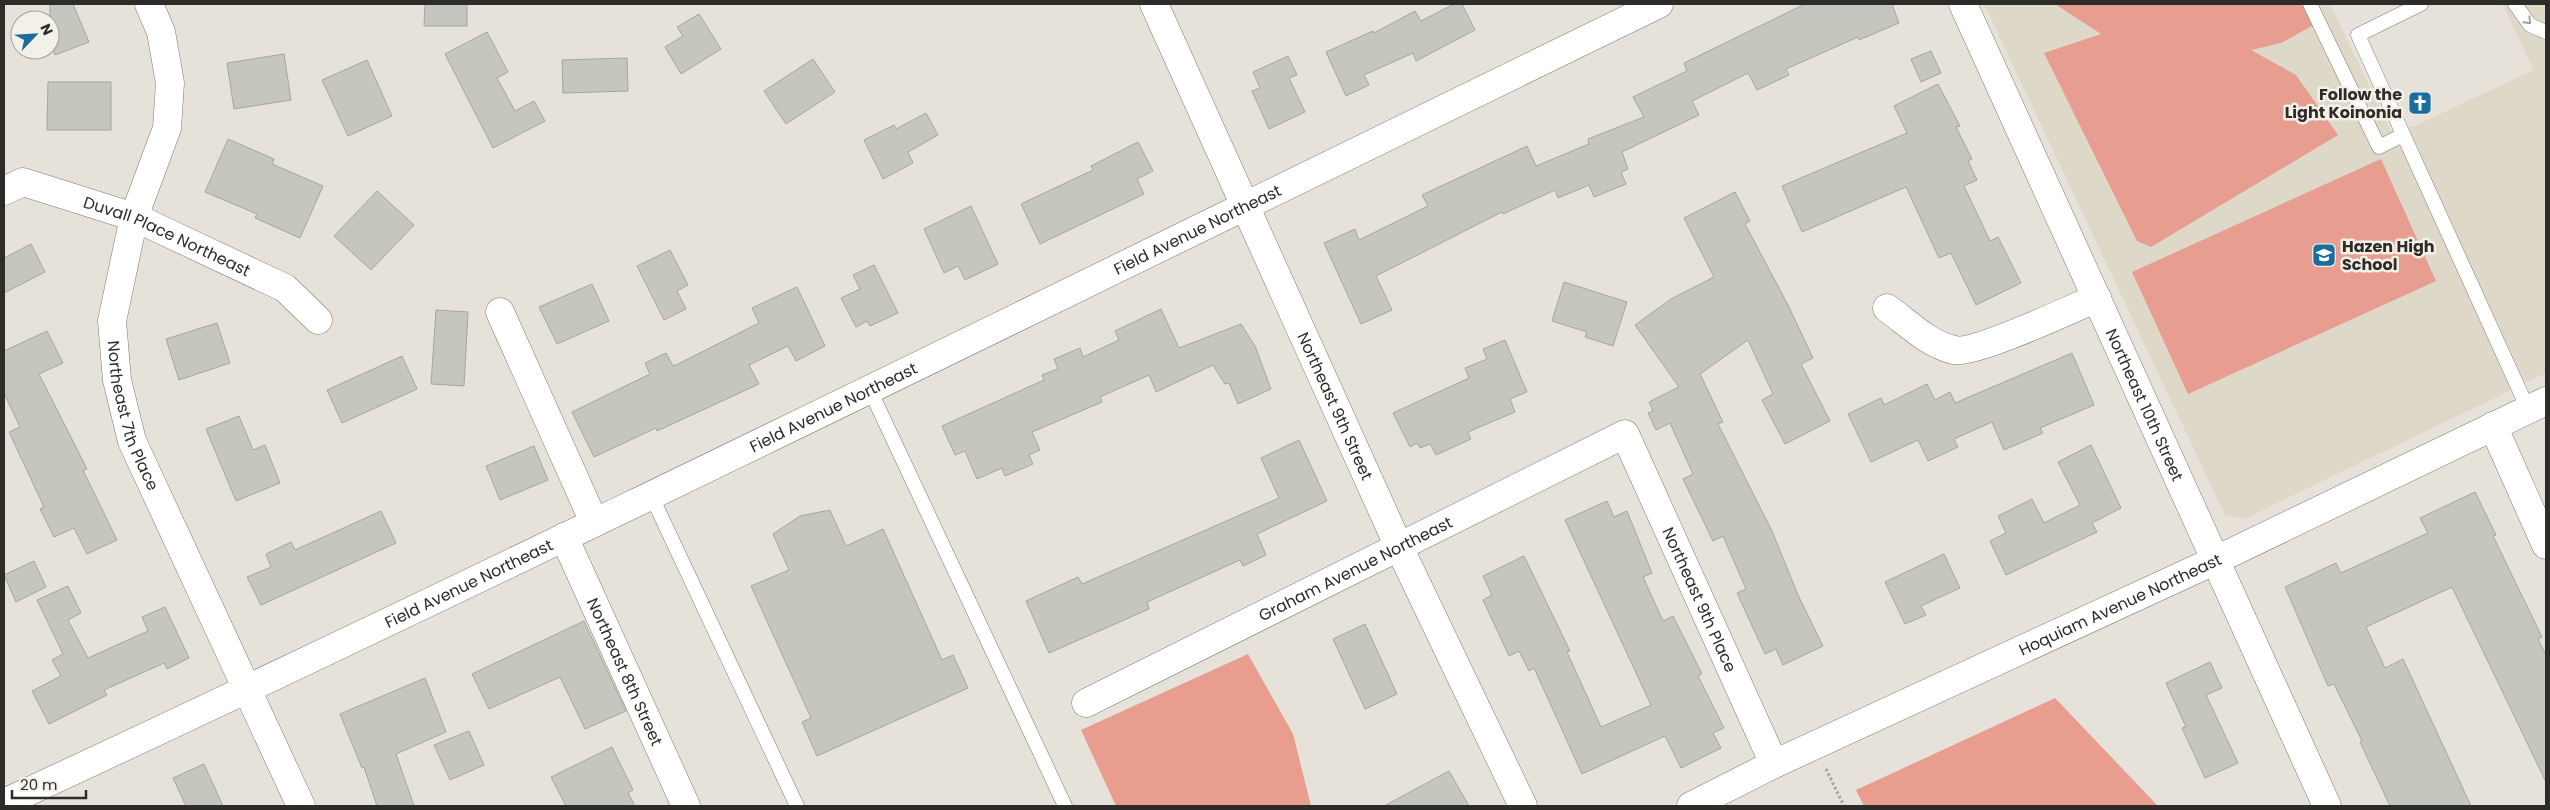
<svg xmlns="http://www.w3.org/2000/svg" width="2550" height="810" font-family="Poppins,sans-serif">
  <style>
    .built { fill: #ded8c9 }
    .green { fill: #e79d90 }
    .forest { fill: #e89d8f }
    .building { fill: #c5c7bf; stroke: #a4a79e }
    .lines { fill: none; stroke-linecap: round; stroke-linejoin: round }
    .service-casing { stroke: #7d7a73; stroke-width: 15 }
    .minor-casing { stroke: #7d7a73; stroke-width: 29 }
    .path { stroke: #a8a59f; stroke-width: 3; stroke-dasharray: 2.5 2.5; stroke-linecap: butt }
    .service { stroke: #fff; stroke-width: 14 }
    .minor { stroke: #fff; stroke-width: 28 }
    .oneway { stroke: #a0a09f }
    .labels { text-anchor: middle; stroke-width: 5; stroke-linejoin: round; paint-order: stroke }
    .poi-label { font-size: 16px; font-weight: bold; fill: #2d2c29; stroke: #f3f0e7; text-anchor: end }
    .street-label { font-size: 16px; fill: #2d2c29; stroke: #f3f0e7 }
  </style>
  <rect width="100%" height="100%" fill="#e6e2da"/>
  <path class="built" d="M1984,4H2330L2393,136L2534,70L2502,4H2546V373L2244,519L2225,515Z"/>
  <g class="green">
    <path d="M2055,4H2305L2314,25L2281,43L2251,50L2296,75L2338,135L2151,247L2137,241L2044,53L2101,34Z"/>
    <path d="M2381,159L2436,281L2188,394L2132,272Z"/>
  </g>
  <g class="forest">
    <path d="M1248,654L1293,734L1311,806H1116L1081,730Z"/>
    <path d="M2055,698L2158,806H1864L1856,790Z"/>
  </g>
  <g class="building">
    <path d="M50,4H73L89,42L55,55L50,40Z"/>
    <path d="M425,4H467V26H424Z"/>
    <path d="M1454,4H1462L1475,30L1416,61L1413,53L1364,75L1369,85L1346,96L1326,52L1373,31L1374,33L1415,11L1421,21Z"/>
    <path d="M1805,4H1892L1899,23L1859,40L1858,37L1786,69L1789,75L1757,90L1748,73L1692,101L1699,115L1622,152L1628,169L1621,172L1626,184L1594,197L1589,185L1558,198L1555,190L1503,214L1502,212L1376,276L1392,310L1361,324L1324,243L1355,229L1359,240L1428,206L1422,195L1527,146L1536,166L1589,144L1588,139L1644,117L1633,97L1687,71L1684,63Z"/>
    <path d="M699,14L721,49L681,74L665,47L683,36L677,27Z"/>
    <path d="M487,32L508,72L497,78L515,111L534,101L545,121L493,148L445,54Z"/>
    <path d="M1931,51L1941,73L1921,82L1911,59Z"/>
    <path d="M284,54L291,100L234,109L227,63Z"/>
    <path d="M1288,56L1297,75L1289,78L1305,112L1269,129L1252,91L1260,88L1253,72Z"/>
    <path d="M627,58L628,91L563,93L562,60Z"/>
    <path d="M813,59L835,92L786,124L764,91Z"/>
    <path d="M367,60L392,116L348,136L322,80Z"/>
    <path d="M48,82H111V130H47Z"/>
    <path d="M1938,84L1960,126L1956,127L1972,159L1968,161L1977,180L1964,186L1990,241L1998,237L2021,283L1976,305L1951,253L1939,258L1906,187L1802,232L1782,186L1907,133L1894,106Z"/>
    <path d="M926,113L938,135L908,152L913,163L883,179L864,140L894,125L896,129Z"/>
    <path d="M228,139L274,159L272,164L323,186L300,238L255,218L257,214L205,192Z"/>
    <path d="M1138,142L1153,171L1137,179L1144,194L1040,244L1021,204L1093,170L1091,166Z"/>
    <path d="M377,191L414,225L371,270L334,236Z"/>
    <path d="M1735,192L1750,221L1745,224L1788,305L1813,358L1801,364L1830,421L1785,444L1762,400L1773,394L1748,340L1700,374L1723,422L1718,424L1772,531L1798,595L1823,646L1783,665L1776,649L1765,654L1737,593L1746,589L1723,536L1713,541L1683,479L1693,474L1670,423L1656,430L1648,413L1653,411L1649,402L1679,387L1635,325L1671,299L1714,277L1684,218Z"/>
    <path d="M971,206L998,264L965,280L958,266L944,273L924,229Z"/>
    <path d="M31,244L45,272L4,293V258Z"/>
    <path d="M670,250L688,285L677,291L686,309L664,320L637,266Z"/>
    <path d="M874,265L898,313L870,326L867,321L856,327L841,298L860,289L853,275Z"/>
    <path d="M1564,282L1627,302L1613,346L1585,337L1587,332L1552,321Z"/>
    <path d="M592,284L609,321L557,344L539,307Z"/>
    <path d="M797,287L825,346L796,361L788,346L749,365L759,384L657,431L656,428L594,457L572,412L650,374L645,363L666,353L673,366L676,365L759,323L752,308Z"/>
    <path d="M1161,309L1179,348L1241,324L1255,346L1271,389L1238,404L1229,383L1225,384L1213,365L1156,392L1149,375L1100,397L1102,402L1032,432L1040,450L1029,455L1033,464L1005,476L1002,468L977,479L965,451L955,455L942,426L1044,380L1042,375L1058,369L1054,359L1080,348L1083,357L1119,340L1115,331Z"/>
    <path d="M436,310L468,312L464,386L431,384Z"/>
    <path d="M217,323L230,363L179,380L166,339Z"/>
    <path d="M47,331L63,363L39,374L87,469L83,470L117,540L87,554L74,528L54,537L40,509L44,507L9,432L20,427L4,393V351Z"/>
    <path d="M1505,340L1527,392L1510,399L1515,412L1468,432L1471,439L1436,455L1430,444L1420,448L1417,443L1410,447L1393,413L1469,378L1465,368L1487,359L1483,349Z"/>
    <path d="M2072,353L2094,405L2040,428L2043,433L2004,450L1992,422L1954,439L1958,447L1928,461L1918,440L1871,462L1848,414L1881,398L1884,405L1927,384L1935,400L1950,392L1955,403Z"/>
    <path d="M402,356L417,389L342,423L327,390Z"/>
    <path d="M239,416L253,450L265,445L280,483L236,501L206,429Z"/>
    <path d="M1299,440L1327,501L1257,534L1266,555L1243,566L1240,560L1147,602L1149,609L1049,653L1026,601L1078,577L1082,584L1279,498L1261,458Z"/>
    <path d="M2091,445L2121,508L2092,523L2097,532L2006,575L1990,541L2006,533L1998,516L2032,499L2044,523L2080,505L2058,462Z"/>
    <path d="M534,446L548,480L500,500L486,466Z"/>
    <path d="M2475,492L2496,535L2493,536L2542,637L2538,639L2546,655V782L2452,587L2366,627L2385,668L2403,659L2471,806H2390L2360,742L2362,741L2334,684L2328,686L2285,587L2336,563L2341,573L2428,533L2420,518Z"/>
    <path d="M1607,501L1614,517L1627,511L1652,573L1643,577L1663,621L1673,616L1702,674L1698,676L1724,728L1713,733L1721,748L1681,768L1665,736L1582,774L1534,668L1529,671L1519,651L1509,656L1483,600L1492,595L1483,576L1524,556L1570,651L1567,652L1601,727L1651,705L1565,520Z"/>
    <path d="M830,510L846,546L883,529L942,660L953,655L968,688L817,756L802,722L811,718L751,586L789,570L773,534L800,516Z"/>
    <path d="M381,511L396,543L261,605L247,577L271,567L266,554L291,542L295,550Z"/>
    <path d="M1944,554L1960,588L1921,606L1926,615L1905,624L1885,582Z"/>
    <path d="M34,561L46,587L16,602L4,575Z"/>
    <path d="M68,586L81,613L68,620L88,658L148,631L142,617L165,607L189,658L167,669L164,663L104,690L107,695L49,724L32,691L61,676L52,660L63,654L37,600Z"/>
    <path d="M584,621L626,711L585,729L560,677L489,709L472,674Z"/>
    <path d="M1365,624L1397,694L1365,709L1333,639Z"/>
    <path d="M2210,662L2222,688L2206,695L2238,763L2205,778L2182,728L2186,727L2166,683Z"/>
    <path d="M425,678L446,732L396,754L414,806H377L364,767L362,768L340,714Z"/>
    <path d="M469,731L484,765L450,780L434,745Z"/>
    <path d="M612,747L633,790L628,793L635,806H566L551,777Z"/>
    <path d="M204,764L223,806H186L173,778Z"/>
    <path d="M1449,771L1469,806H1384Z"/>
  </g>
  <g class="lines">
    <g class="service-casing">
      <g id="service">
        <path d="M2310,4L2379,147L2403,135"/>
        <path d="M2421,4L2358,35L2528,409"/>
        <path d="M2515,4L2530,25L2546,32"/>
        <path d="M870,390L1065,806"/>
        <path d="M651,495L797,806"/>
      </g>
    </g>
    <g class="minor-casing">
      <g id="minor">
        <path id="s1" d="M149,4L161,32L170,83L167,128L134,217L112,321L117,380L132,441L301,806"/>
        <path id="s2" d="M1154,4L1399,547L1523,806"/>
        <path id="s3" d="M1963,4L2327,806"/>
        <path id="s4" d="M4,191L23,182L134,217L285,288L318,320"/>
        <path d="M1887,308C1908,323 1928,344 1954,350C1974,355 2073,308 2097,298"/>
        <path d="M500,312L594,522"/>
        <path d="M2493,426L2546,545"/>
        <path id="s5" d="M564,537L686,806"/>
        <path id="s6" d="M1086,703L1625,434L1774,764"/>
        <path id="s7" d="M4,803C559,545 1108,272 1659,4"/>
        <path id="s8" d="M1691,806L1774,764L2216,560L2546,401"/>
      </g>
    </g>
    <path class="path" d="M1826,769L1844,806"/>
    <use href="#service" class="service"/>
    <use href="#minor" class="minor"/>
  </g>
  <defs><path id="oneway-chevron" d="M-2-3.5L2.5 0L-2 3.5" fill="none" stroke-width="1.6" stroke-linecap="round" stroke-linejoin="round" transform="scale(1.25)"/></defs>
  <use class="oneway" href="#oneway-chevron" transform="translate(2528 21) rotate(46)"/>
  <defs>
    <g id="church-square" transform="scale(1.25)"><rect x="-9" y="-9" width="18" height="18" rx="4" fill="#1a6e9f" stroke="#f3f0e7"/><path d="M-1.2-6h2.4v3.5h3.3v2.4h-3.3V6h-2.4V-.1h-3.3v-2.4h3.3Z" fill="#fff"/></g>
    <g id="school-square" transform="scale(1.25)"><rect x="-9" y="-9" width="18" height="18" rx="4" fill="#1a6e9f" stroke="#f3f0e7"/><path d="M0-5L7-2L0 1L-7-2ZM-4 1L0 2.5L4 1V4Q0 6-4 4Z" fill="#fff"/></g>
  </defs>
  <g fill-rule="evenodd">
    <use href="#church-square" x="2420" y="103"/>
    <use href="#school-square" x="2324" y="255"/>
  </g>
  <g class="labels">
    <g class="poi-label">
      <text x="2402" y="100">Follow the<tspan x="2402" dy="18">Light Koinonia</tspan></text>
      <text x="2342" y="252" text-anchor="start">Hazen High<tspan x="2342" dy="18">School</tspan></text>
    </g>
    <g class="street-label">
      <text dy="6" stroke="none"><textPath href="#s7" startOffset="1324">Field Avenue Northeast</textPath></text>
      <text dy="6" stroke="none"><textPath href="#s4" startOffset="175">Duvall Place Northeast</textPath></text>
      <text dy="6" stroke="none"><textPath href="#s3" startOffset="440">Northeast 10th Street</textPath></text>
      <text dy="6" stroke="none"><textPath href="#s2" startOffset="441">Northeast 9th Street</textPath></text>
      <text dy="6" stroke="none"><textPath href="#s7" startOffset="919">Field Avenue Northeast</textPath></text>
      <text dy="6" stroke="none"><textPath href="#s1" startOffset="426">Northeast 7th Place</textPath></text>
      <text dy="6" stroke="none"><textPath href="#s6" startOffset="301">Graham Avenue Northeast</textPath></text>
      <text dy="6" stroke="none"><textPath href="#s7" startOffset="514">Field Avenue Northeast</textPath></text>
      <text dy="6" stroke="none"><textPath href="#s6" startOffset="784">Northeast 9th Place</textPath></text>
      <text dy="6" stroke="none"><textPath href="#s8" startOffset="474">Hoquiam Avenue Northeast</textPath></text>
      <text dy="6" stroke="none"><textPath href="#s5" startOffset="148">Northeast 8th Street</textPath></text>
    </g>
  </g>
  <rect width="2550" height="810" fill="none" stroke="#2d2c29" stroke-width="10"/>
  <g transform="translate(35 35) rotate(65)"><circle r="24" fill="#f3f0e7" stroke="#a4a29b"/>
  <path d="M0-4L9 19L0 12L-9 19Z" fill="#1a6e9f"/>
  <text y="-8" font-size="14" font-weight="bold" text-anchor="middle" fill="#2d2c29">N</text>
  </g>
  <path d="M12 790v8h74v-8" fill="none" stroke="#2d2c29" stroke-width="2.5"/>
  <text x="20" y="790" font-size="15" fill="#2d2c29" stroke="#f3f0e7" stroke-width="4" paint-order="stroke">20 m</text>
</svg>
